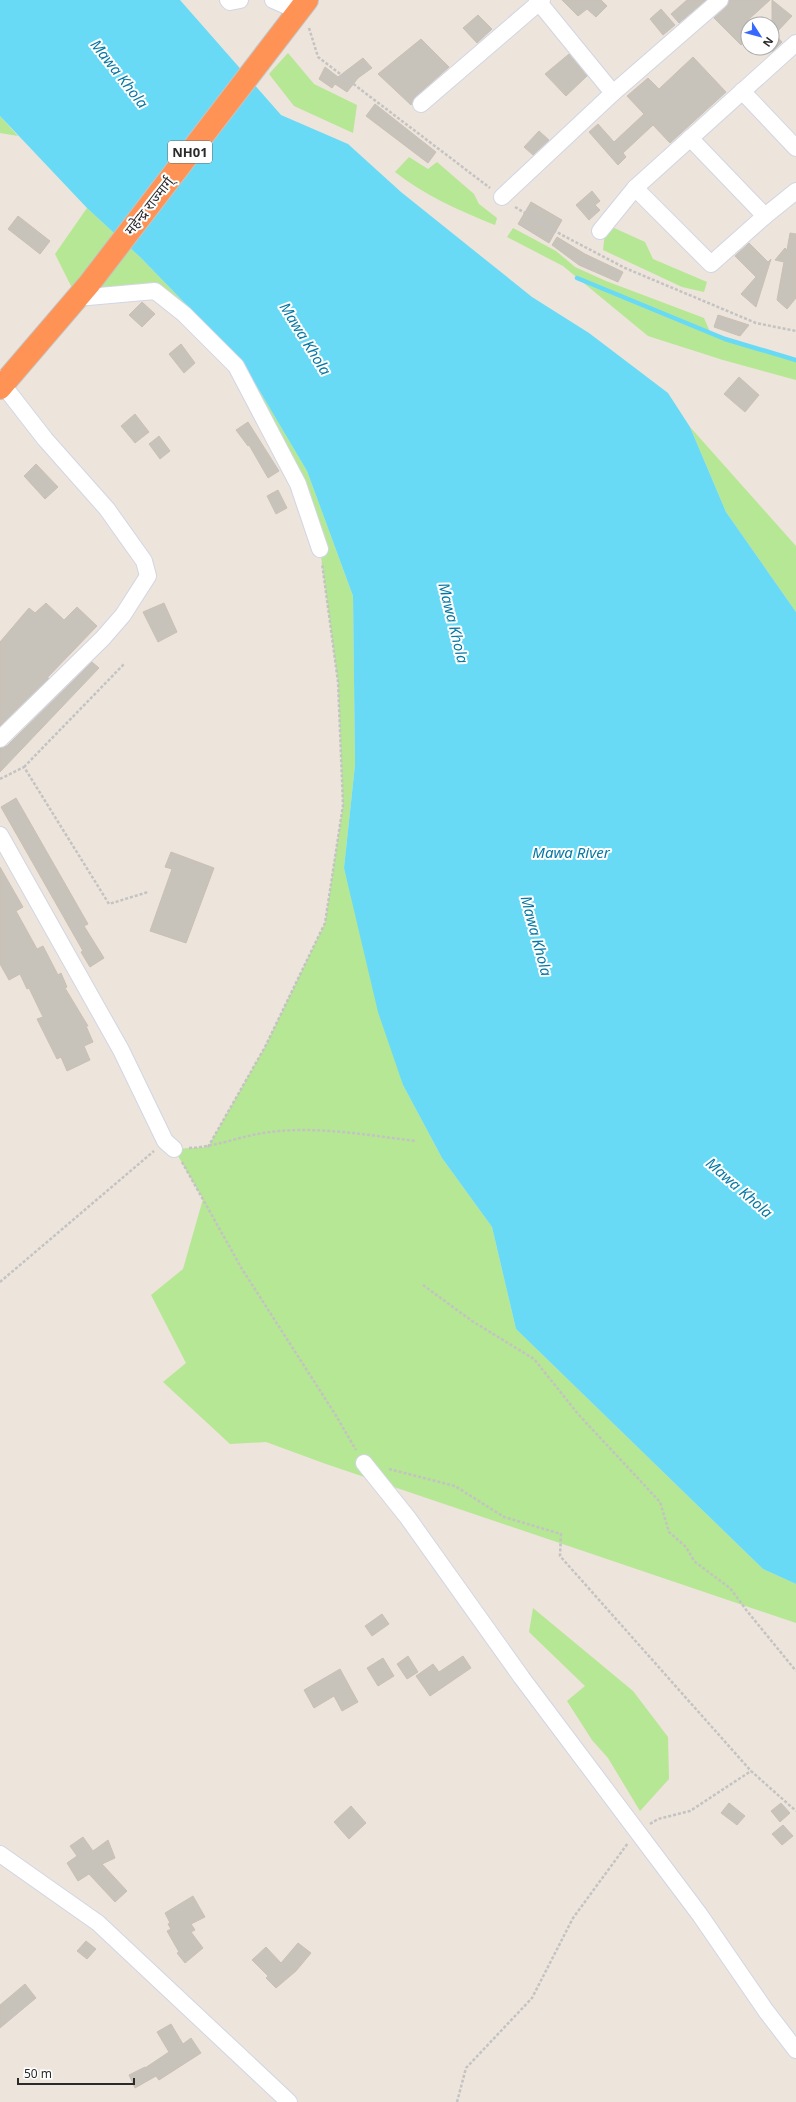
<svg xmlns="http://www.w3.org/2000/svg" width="796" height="2102" font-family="'Noto Sans','Noto Sans Devanagari',sans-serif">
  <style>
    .green { fill: #b6e794 }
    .water { fill: #68daf6 }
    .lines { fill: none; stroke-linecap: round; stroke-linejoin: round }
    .stream { stroke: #68daf6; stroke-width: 4.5 }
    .building { fill: #c8c3ba; stroke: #c9c0b5 }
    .street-casing { stroke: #d1d6e4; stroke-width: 18 }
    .highway-casing { stroke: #c3c3c3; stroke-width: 24 }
    .path { stroke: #c3c3c3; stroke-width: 2.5; stroke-dasharray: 3 2; stroke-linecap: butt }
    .street { stroke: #fff; stroke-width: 16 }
    .highway { stroke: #ff9355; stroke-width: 22 }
    .labels { text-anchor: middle; stroke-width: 4; stroke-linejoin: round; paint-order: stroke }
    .shield { fill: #fff; stroke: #6a6a6a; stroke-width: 1 }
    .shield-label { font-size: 13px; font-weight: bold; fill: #2a2a2a }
    .street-label { font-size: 14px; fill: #2a2a2a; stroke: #fff }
    .water-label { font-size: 15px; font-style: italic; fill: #0578a4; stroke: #fff }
  </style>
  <rect width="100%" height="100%" fill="#ede4db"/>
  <g class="green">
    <path d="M288,53L314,84L357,105L353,133L294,106L269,74Z"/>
    <path d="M0,116L18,136L0,133Z"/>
    <path d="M409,157L428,169L437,162L474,194L479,204L497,218L495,225C460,211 424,195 395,172Z"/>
    <path d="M87,208L141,258L243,363L307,471L353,596L355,765L344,868L403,1085L442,1158L492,1227L516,1329L763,1569L796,1584V1623L326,1464L266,1442L230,1444L163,1382L186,1363L151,1295L183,1269L203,1199L174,1149L208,1147L265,1047L325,923L343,805L338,682L320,549L236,366L155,291L77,298L55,254Z"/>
    <path d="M612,227L645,242L653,259L707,282L704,292L682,287L603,250L605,233Z"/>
    <path d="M513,228L556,251L575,267L606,281L704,318L710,332L796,360V380L723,360L648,336L563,266L507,237Z"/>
    <path d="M690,427L796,546V612L726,512Z"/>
    <path d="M533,1608L633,1691L668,1737L669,1779L640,1811L608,1758L592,1740L567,1701L585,1686L529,1632Z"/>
  </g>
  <path class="water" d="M0,0H180L281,115L348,144L401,192L532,297L589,333L668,393L690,427L726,512L796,612V1584L763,1569L516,1329L492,1227L442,1158L403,1085L378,1012L344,868L355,765L353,596L307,471L243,363L141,258L87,208L0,116Z"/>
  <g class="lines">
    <path class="stream" d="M577,278L725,339L796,360"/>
  </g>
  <g class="building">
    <path d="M562,0H601L607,6L596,17L587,9L578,16Z"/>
    <path d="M687,0H706L679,23L671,14Z"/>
    <path d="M729,0H770L748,20V39L741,45L714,18L726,7Z"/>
    <path d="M772,0L792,16L775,34L782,42L772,52Z"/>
    <path d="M661,9L675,25L663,35L650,19Z"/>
    <path d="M478,15L492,29L477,43L463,28Z"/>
    <path d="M421,39L449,67L415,97L411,105L378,74Z"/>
    <path d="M569,54L587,76L566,96L545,74Z"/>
    <path d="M693,57L726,92L670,143L653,125L623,153L626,157L618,165L589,132L598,124L614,142L644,114L627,96L648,78L659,89Z"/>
    <path d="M363,58L372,68L358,78L347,92L335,84L332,88L319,79L325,67L338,77Z"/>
    <path d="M375,104L436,152L428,163L366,116Z"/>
    <path d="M539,131L549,140L533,155L524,147Z"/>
    <path d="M592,191L600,201L595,205L600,210L589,220L576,205Z"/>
    <path d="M531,202L562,220L549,243L518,224Z"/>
    <path d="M18,216L50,241L40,254L8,229Z"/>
    <path d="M790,233L796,234V298L787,309L777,300L784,262L775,260L785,248L787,250Z"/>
    <path d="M557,237L585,254L623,272L618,282L579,265L552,245Z"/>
    <path d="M749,243L768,262L771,259L756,307L741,294L756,277L735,256Z"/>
    <path d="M142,302L155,314L142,327L129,315Z"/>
    <path d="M718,315L749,325L740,336L714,327Z"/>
    <path d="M181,344L195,363L184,373L169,354Z"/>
    <path d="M739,377L759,395L745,412L724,394Z"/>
    <path d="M135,414L149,432L135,443L121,426Z"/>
    <path d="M248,422L279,471L268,478L249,445L248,446L236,430Z"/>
    <path d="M159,436L170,451L160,459L149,444Z"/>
    <path d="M36,464L58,487L45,499L24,476Z"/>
    <path d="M278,490L287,508L276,514L267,496Z"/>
    <path d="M46,603L64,620L77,607L97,626L46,679L49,678L0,726V642L29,608L35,613Z"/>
    <path d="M164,603L177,632L158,642L143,612Z"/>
    <path d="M92,662L99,668L0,772V748L7,746Z"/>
    <path d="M16,798L88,924L84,926L104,958L90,967L81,952L83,951L1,807Z"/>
    <path d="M171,852L214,868L186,943L150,931L172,869L165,867Z"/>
    <path d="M0,867L23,907L16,911L37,949L43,946L58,975L61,973L67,987L65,988L88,1026H86L93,1042L84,1046L90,1060L67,1071L61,1057L57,1059L37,1019L43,1017L29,988L27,989L20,974L9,980L0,964Z"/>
    <path d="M382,1614L389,1624L372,1636L365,1626Z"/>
    <path d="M408,1656L418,1672L407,1679L397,1664Z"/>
    <path d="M463,1656L471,1668L430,1696L416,1676L433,1664L439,1672Z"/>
    <path d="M383,1658L394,1676L378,1686L367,1668Z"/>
    <path d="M340,1669L358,1702L342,1711L334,1696L314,1708L304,1690Z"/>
    <path d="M729,1803L745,1816L737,1825L721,1813Z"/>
    <path d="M781,1803L790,1813L780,1822L771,1811Z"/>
    <path d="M351,1806L366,1823L349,1839L334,1822Z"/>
    <path d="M783,1825L793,1836L782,1845L772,1834Z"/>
    <path d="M83,1837L93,1851L108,1840L115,1858L102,1864L127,1891L115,1902L89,1874L78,1881L67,1863L77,1856L70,1846Z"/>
    <path d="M193,1896L205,1917L191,1924L195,1930L191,1932L203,1948L185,1963L177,1953L179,1952L167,1931L171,1929L168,1924L170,1923L165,1913Z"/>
    <path d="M86,1941L96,1949L87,1959L77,1951Z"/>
    <path d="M298,1943L311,1953L296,1971L276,1988L266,1978L268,1976L252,1960L266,1947L281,1963Z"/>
    <path d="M25,1984L36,1998L0,2028V2005Z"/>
    <path d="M171,2024L183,2044L191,2038L201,2053L159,2080L156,2076L135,2088L129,2075L145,2067V2068L169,2052L157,2032Z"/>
  </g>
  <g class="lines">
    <g class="street-casing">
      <g id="street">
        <path d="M228,0L230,2L240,0"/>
        <path d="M273,0L298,11"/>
        <path d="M537,0L613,93L720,0"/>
        <path d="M742,91L796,148"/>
        <path d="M421,104L542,0"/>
        <path d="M690,138L765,216"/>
        <path d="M635,188L711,264L765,216L796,191"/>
        <path d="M502,197L613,93"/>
        <path d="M600,231L635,188L796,43"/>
        <path d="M77,298L155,291L184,314L236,366L298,484L320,549"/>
        <path d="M0,378L3,385L45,439L107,509L144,561L148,576L123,615L103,638L0,739"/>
        <path d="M0,835L121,1050L165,1141L174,1149"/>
        <path d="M364,1463L408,1518L522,1678L700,1915L766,2011L796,2050"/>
        <path d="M0,1854L98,1923L289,2102"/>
      </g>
    </g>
    <g class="highway-casing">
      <path id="highway" d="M0,388L89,284L307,0"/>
    </g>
    <g class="path">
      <path d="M309,28L318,57L490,188"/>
      <path d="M515,207L562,235L625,268L756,323L796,331"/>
      <path d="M24,767L125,663"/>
      <path d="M0,779L24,767L109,904L148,892"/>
      <path d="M208,1147L265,1047L325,923L343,805L338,682L322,563"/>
      <path d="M189,1148C215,1147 238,1137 263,1133C314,1125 365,1135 416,1141"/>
      <path d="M182,1162L242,1269L335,1414L356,1450"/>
      <path d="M0,1282L154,1151"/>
      <path d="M423,1285L472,1321L534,1359L578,1414L660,1502L669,1532L686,1547L694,1561L730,1588L747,1611L796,1671"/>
      <path d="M389,1469L455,1486L504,1517L561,1534L560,1556L751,1771L796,1811"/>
      <path d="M650,1824L658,1819L690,1811L751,1771"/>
      <path d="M457,2102L466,2068L532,1998L573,1918L628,1843"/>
    </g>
    <use href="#street" class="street"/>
    <use href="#highway" class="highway"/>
  </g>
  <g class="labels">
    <rect class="shield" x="168" y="141" width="44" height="22" rx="3"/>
    <g class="shield-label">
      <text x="190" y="157">NH01</text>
    </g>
    <g class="street-label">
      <text transform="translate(149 206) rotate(-52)" y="5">महेन्द्र राज्मार्ग्</text>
    </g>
    <g class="water-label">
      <text transform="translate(119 74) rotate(52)" y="5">Mawa Khola</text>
      <text transform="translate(305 339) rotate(58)" y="5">Mawa Khola</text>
      <text transform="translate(453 623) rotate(76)" y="5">Mawa Khola</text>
      <text x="571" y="858">Mawa River</text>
      <text transform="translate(536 936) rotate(75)" y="5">Mawa Khola</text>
      <text transform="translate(739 1188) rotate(41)" y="5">Mawa Khola</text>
    </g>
  </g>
  <g transform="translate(760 36) rotate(126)"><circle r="19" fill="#ffffff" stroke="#aaaaaa"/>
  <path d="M0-3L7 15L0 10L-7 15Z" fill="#3769ff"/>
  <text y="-6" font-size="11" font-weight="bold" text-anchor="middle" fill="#2a2a2a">N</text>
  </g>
  <path d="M18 2078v6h116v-6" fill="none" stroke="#2a2a2a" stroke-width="2"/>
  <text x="24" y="2078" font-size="12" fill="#2a2a2a" stroke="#ffffff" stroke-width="3" paint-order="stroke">50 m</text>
</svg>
